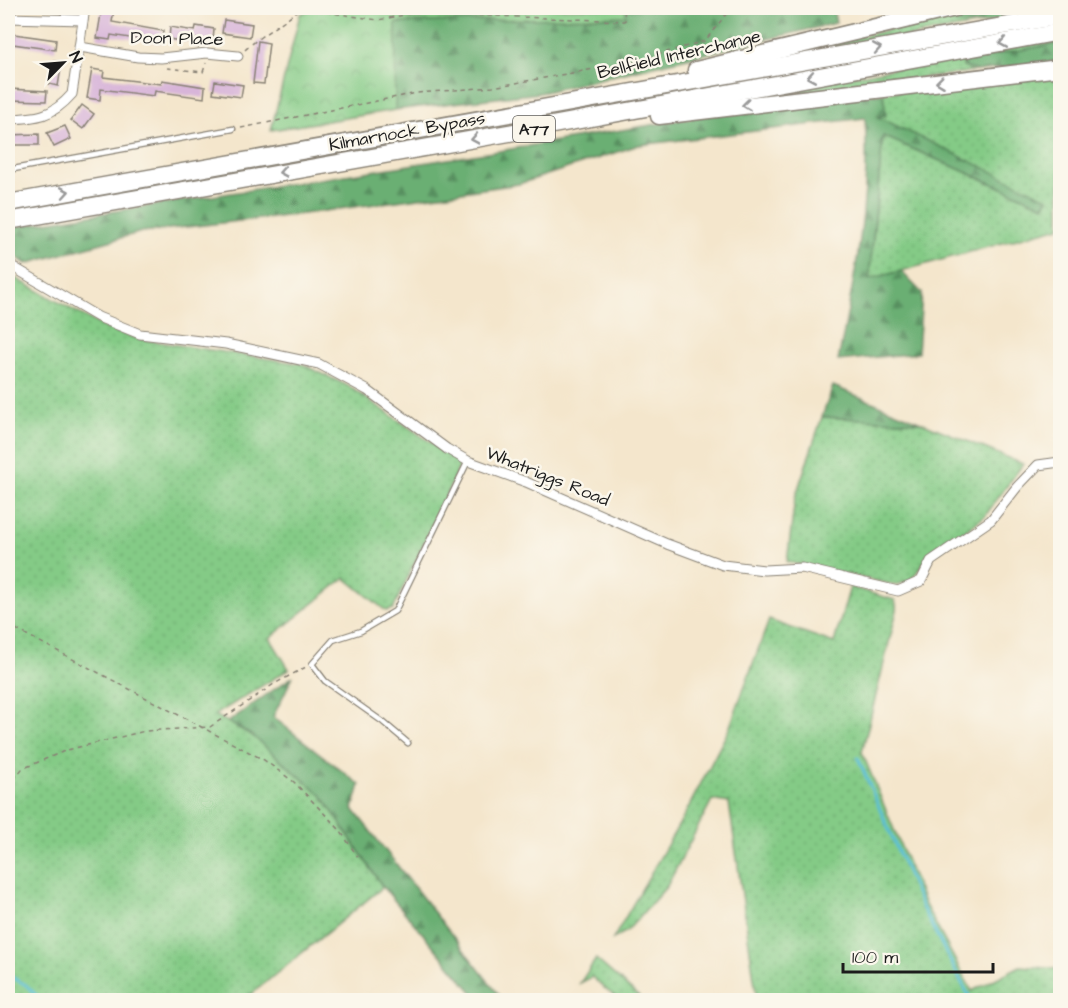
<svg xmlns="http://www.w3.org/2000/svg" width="1068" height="1008" font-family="'Architects Daughter',sans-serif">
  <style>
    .grass { fill: url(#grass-dots); stroke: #507451; stroke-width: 1.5 }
    .forest { fill: url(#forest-firs); stroke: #446648; stroke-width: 1.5 }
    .park { fill: url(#park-crowns); stroke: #507451; stroke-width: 1.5 }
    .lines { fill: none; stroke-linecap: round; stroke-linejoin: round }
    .stream { stroke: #59bed7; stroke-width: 3 }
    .building { fill: #d8b5d9 }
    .lane-casing { stroke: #888174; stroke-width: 7 }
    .street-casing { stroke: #888174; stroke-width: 11 }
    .highway-casing { stroke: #888174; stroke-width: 19 }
    .path { stroke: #888174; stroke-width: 1.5; stroke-dasharray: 4.5 4.5; stroke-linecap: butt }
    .lane { stroke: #fff; stroke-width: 4.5 }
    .street { stroke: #fff; stroke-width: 9 }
    .highway { stroke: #fff; stroke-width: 16 }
    .oneway { stroke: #999 }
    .labels { text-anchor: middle; stroke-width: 5; stroke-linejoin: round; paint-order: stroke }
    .shield { fill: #fbf7ec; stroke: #5f5e5a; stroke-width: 1.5 }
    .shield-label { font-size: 16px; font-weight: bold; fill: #1c1c1c }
    .street-label { font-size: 18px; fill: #1c1c1c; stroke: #fbf7ec }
  </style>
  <defs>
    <pattern id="grass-dots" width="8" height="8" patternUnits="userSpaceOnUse" patternTransform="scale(1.5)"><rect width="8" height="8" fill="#84cb86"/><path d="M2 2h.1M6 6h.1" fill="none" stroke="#71ae73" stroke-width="1.8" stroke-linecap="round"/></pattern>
    <pattern id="forest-firs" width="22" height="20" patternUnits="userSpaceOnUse" patternTransform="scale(1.5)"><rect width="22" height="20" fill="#6baf73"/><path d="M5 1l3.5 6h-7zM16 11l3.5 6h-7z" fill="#578e5e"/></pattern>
    <pattern id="park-crowns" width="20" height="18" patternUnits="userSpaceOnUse" patternTransform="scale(1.5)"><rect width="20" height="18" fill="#84cb86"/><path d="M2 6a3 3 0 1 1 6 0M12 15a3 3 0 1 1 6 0" fill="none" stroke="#71ae73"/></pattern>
  </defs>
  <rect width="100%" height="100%" fill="#fbf7ec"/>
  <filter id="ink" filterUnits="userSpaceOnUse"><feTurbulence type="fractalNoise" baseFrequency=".0167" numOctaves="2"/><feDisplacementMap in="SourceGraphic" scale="12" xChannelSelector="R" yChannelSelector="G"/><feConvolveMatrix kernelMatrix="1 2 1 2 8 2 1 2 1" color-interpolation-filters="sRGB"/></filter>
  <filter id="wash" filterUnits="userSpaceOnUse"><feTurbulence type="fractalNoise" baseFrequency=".008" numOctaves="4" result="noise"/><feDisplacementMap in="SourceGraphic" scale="24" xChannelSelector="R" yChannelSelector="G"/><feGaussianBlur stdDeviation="1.35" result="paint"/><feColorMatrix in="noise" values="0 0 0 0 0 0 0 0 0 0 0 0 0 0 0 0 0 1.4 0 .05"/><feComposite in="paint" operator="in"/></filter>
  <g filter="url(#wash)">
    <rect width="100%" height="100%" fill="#f4e6cc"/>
    <g class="grass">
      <path d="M981,8H999L953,19L956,23L980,24L796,57L795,52Z"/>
      <path d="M1060,38V43L963,60L977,71L800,93L799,86Z"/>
      <path d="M1060,72V227L869,280L883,136L1044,206L876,116L883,93Z"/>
      <path d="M8,274L107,329L139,339L302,364L348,386L461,463L393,609L386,611L345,578L270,638L289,669L215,715L253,736L322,796L383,887L244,1000H8Z"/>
      <path d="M822,417L921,422L1023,464L985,516L925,561L910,581L895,585L787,562L795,498Z"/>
      <path d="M850,587L895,600L897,610L862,752L925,905L972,991L1020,966L1060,969V1000H757L729,803L712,800L667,886L627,931L613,939L685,814L729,729L769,620L834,643Z"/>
      <path d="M596,959L639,997C621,1008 605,988 592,977L580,983Z"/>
    </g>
    <g class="forest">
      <path d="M625,8H833L836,23L540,93L395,110V23L625,16Z"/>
      <path d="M999,8H1060V10L980,24L955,23L953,19Z"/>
      <path d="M1060,43V61L977,71L963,67V60Z"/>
      <path d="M883,93L886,115L878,117L1049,199L1044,206L883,136L869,279L901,271L922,293L918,353L838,361C854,282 871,199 865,118L639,145L519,184L303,214L142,232L26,264L8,251V228L499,151L773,104Z"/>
      <path d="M833,386L921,422L822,417Z"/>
      <path d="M293,676L273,717L360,785L353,809L503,1000H479L383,887L322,796L253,736L228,722Z"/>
    </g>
    <path class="park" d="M313,8H625L626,16L396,23L395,110L271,130L300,14Z"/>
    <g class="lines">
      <g class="stream">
        <path d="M858,758L922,907L971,1000"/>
        <path d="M8,975L26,985L41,1000"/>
      </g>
    </g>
    <g id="blocks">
      <g class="building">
        <path d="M102,8L114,10L112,22L163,31L162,43L111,35L110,40L97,38Z"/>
        <path d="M224,20L252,24L250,37L222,33Z"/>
        <path d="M196,26L214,29L213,41L188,38L187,42L169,39L170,27L195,31Z"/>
        <path d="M14,34L56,40L55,50L13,44Z"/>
        <path d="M258,41L269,43L264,84L253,83Z"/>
        <path d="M52,61L62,62L58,86L49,84Z"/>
        <path d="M92,69L104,71L103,77L161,84L162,80L205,87L204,98L155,91L154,96L101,89L100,100L87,98Z"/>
        <path d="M215,81L243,85L241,97L213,93Z"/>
        <path d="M8,89L47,91L46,101L8,100Z"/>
        <path d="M82,105L94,114L83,129L71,120Z"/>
        <path d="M65,126L71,139L54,147L47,133Z"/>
        <path d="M39,134V145H8V135Z"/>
      </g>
    </g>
  </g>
  <g filter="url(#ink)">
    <use href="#blocks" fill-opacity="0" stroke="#888174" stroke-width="1.5"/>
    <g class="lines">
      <g class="lane-casing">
        <g id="lane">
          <path d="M8,170L233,129"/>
          <path d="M408,743L383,722L325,681L312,664L333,640L361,631L395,611L468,461"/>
        </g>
      </g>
      <g class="street-casing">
        <g id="street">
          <path d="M8,18L83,20"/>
          <path d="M80,47L138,57L161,58L207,53L238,56"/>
          <path d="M8,119C37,118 52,117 72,94L85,8"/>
          <path d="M8,264L98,317L140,334L226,344L319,364L367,390L447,449L468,461L526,482L667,544L723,565L764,570L802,568L898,591L921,581L931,561L991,520L1017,487L1038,465L1060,462"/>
        </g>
      </g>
      <g class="highway-casing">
        <g id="highway">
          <path d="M696,70L955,8"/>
          <path d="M659,116L1060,68"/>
          <path d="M8,203L1060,16"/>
          <path d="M8,221L509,133L1060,32"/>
        </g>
      </g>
      <g class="path">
        <path d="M300,8L378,20L415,13L625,21L624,8"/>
        <path d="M245,50C263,33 282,24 300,8"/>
        <path d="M167,68L203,72L206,63"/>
        <path d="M241,128L417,93L493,87L628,63L705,41L731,8"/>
        <path d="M8,625L264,760L294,782L339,829L358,857"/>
        <path d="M8,786L22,769L67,750L145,731L210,727L274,684L306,667"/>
      </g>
      <use href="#lane" class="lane"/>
      <use href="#street" class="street"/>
      <use href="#highway" class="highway"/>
    </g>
    <defs><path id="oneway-chevron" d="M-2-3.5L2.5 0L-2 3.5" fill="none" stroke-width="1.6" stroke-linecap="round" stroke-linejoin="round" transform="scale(1.5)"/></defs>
    <g class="oneway">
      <use href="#oneway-chevron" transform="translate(1003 43) rotate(170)"/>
      <use href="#oneway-chevron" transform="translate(877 48) rotate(-10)"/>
      <use href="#oneway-chevron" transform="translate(811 77) rotate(170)"/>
      <use href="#oneway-chevron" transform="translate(940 82) rotate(173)"/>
      <use href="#oneway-chevron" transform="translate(746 105) rotate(173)"/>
      <use href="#oneway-chevron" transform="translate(475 139) rotate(170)"/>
      <use href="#oneway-chevron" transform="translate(283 172) rotate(170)"/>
      <use href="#oneway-chevron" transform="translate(65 192) rotate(-10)"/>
    </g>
  </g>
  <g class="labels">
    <rect class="shield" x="513" y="116" width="42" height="26" rx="4.5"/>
    <g class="shield-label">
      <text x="534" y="135">A77</text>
    </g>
    <g class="street-label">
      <text transform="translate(177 38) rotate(1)" y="6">Doon Place</text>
      <text transform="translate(679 54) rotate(-13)" y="6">Bellfield Interchange</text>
      <text transform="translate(407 131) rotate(-10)" y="6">Kilmarnock Bypass</text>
      <text transform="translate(548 476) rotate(22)" y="6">Whatriggs Road</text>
    </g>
  </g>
  <rect width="1068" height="1008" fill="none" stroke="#fbf7ec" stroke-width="30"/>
  <g transform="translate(63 63) rotate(65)" stroke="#fbf7ec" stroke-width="4.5" paint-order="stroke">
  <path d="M0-4.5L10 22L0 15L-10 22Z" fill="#1c1c1c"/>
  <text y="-9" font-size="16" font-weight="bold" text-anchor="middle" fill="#1c1c1c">N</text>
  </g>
  <path d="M843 963v9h150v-9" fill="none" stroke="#1c1c1c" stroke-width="3"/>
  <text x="852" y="963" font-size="18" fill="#1c1c1c" stroke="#fbf7ec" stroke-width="4.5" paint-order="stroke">100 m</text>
</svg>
